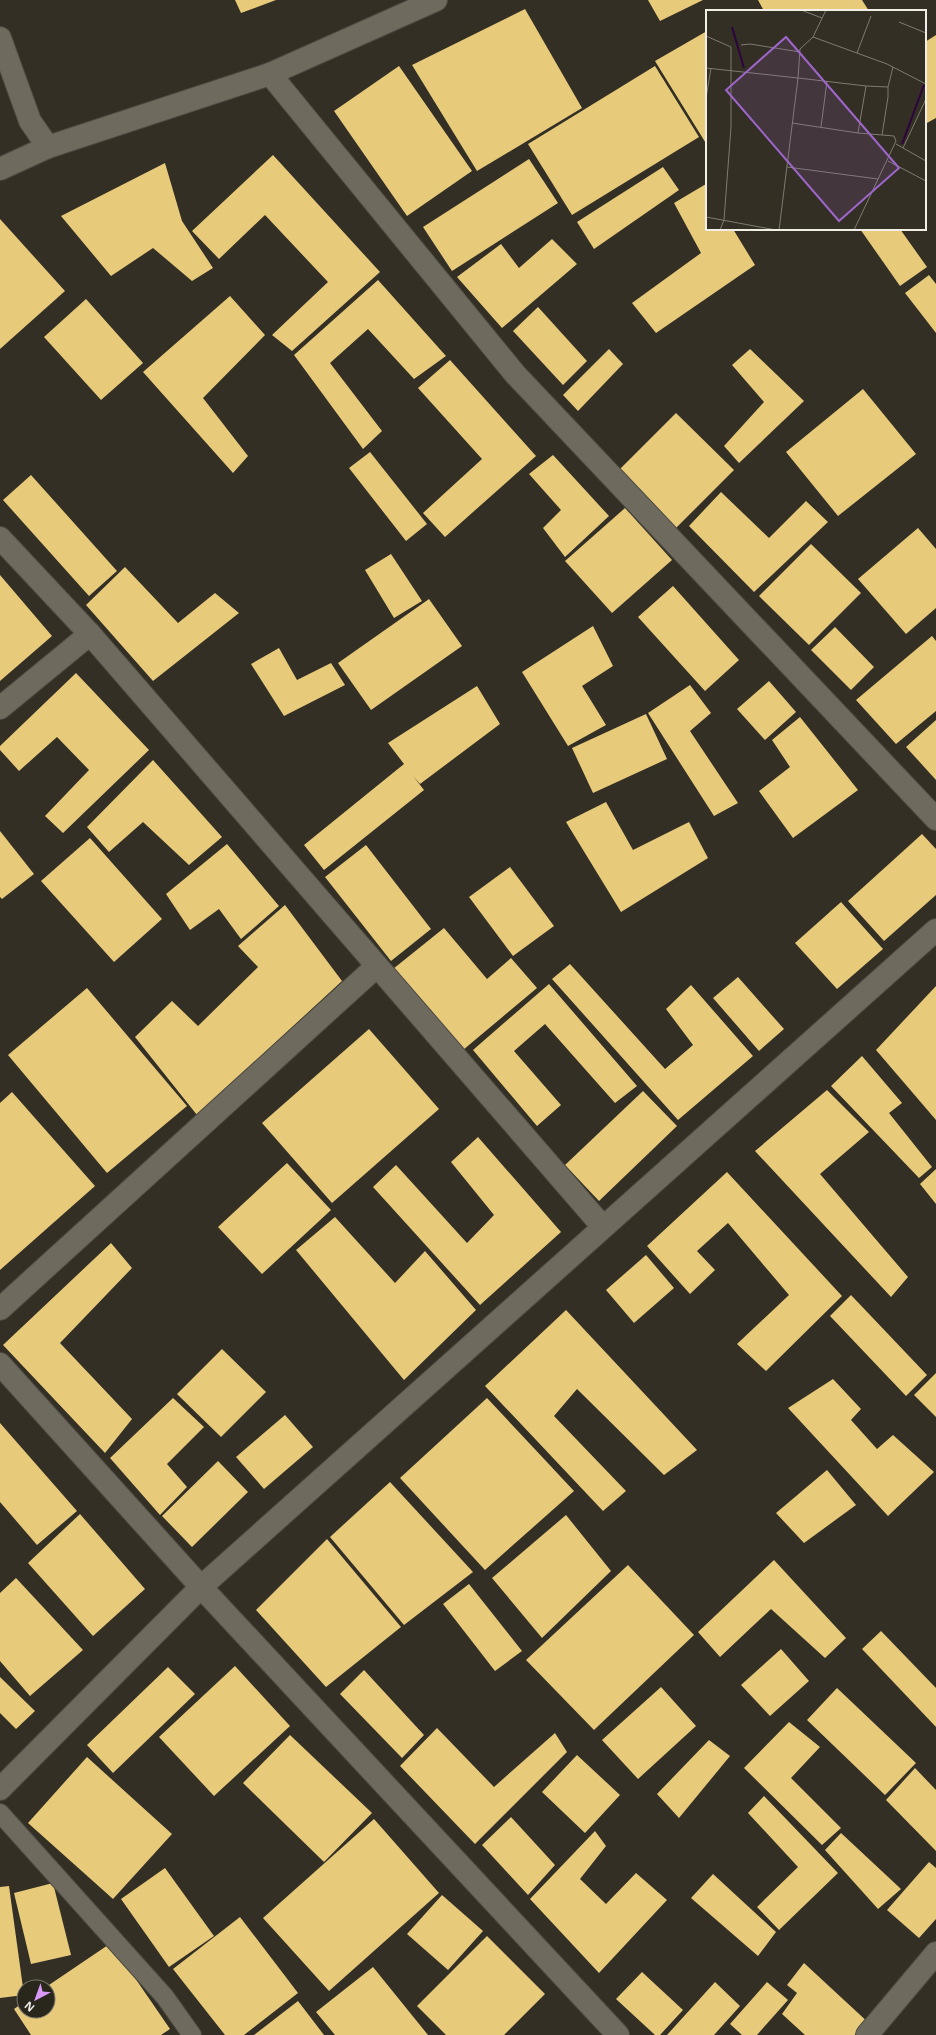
<svg xmlns="http://www.w3.org/2000/svg" width="936" height="2035" font-family="'Open Sans',sans-serif">
  <style>
    .building { fill: #e7ca7a }
    .lines { fill: none; stroke-linecap: round; stroke-linejoin: round }
    .service-casing { stroke: #4e4b42; stroke-width: 20 }
    .minor-casing { stroke: #4e4b42; stroke-width: 24 }
    .tertiary-casing { stroke: #4e4b42; stroke-width: 24 }
    .service { stroke: #6e6a5e; stroke-width: 18 }
    .minor { stroke: #6e6a5e; stroke-width: 22 }
    .tertiary { stroke: #6e6a5e; stroke-width: 22 }
    .inset-river { fill: none; stroke: #2e043e; stroke-width: 2 }
    .inset-road { fill: none; stroke: #7f7b73; stroke-width: 1 }
    .view { fill: #9e66cb; fill-opacity: 0.15; stroke: #9e66cb; stroke-width: 2 }
    .inset-edge { fill: none; stroke: #f1eee8; stroke-width: 2 }
  </style>
  <rect width="100%" height="100%" fill="#332f25"/>
  <g class="building">
    <path d="M235,0H276L241,13Z"/>
    <path d="M648,0H703L660,21Z"/>
    <path d="M758,0H862L869,11H764Z"/>
    <path d="M525,9L582,108L477,171L412,65Z"/>
    <path d="M707,31V70L705,71L707,75V145L655,61Z"/>
    <path d="M936,35V118L925,124V42Z"/>
    <path d="M399,66L472,171L407,216L334,111Z"/>
    <path d="M655,66L699,137L572,215L528,144Z"/>
    <path d="M273,155L380,272L292,351L272,335L328,282L265,215L219,259L192,231Z"/>
    <path d="M529,159L558,203L452,271L423,227Z"/>
    <path d="M165,163L182,221L213,268L192,281L153,248L111,276L61,216Z"/>
    <path d="M663,167L679,190L594,249L577,222Z"/>
    <path d="M706,184L707,229H733L755,265L656,333L632,303L701,253L674,203Z"/>
    <path d="M0,219L65,291L0,349Z"/>
    <path d="M860,229H900L927,267L900,286Z"/>
    <path d="M552,239L577,264L502,328L457,277L501,244L519,268Z"/>
    <path d="M929,275L936,284V333L905,293Z"/>
    <path d="M378,280L446,356L414,379L368,329L330,363L382,431L363,449L294,355Z"/>
    <path d="M230,296L265,335L203,398L248,456L233,473L143,372Z"/>
    <path d="M86,299L143,363L101,400L44,337Z"/>
    <path d="M538,307L587,361L563,385L513,331Z"/>
    <path d="M609,349L623,364L578,411L563,395Z"/>
    <path d="M750,349L804,401L739,463L724,446L764,402L732,365Z"/>
    <path d="M450,360L536,456L445,537L423,513L482,459L418,388Z"/>
    <path d="M863,389L916,454L838,516L786,452Z"/>
    <path d="M676,413L734,470L676,528L618,471Z"/>
    <path d="M370,452L427,524L406,541L349,468Z"/>
    <path d="M553,455L609,516L565,557L543,528L561,510L529,474Z"/>
    <path d="M31,475L117,571L89,596L3,500Z"/>
    <path d="M721,492L769,538L806,501L828,522L754,592L689,526Z"/>
    <path d="M625,508L672,560L612,613L565,561Z"/>
    <path d="M918,528L936,549V608L906,634L858,579Z"/>
    <path d="M811,544L861,593L809,645L759,596Z"/>
    <path d="M391,554L422,601L394,618L365,570Z"/>
    <path d="M125,567L178,623L215,593L239,613L153,681L86,605Z"/>
    <path d="M0,575L52,636L0,681Z"/>
    <path d="M673,586L739,660L705,691L638,617Z"/>
    <path d="M429,599L462,646L371,710L338,663Z"/>
    <path d="M593,626L613,666L582,686L606,725L568,746L522,672Z"/>
    <path d="M835,627L874,667L851,690L811,650Z"/>
    <path d="M932,636L936,641V711L896,744L856,700Z"/>
    <path d="M279,648L297,680L331,663L345,685L284,716L251,664Z"/>
    <path d="M76,673L149,750L63,833L45,816L89,770L57,737L19,771L0,750V746Z"/>
    <path d="M769,681L796,712L765,740L737,709Z"/>
    <path d="M690,685L711,713L690,731L738,803L714,816L648,713Z"/>
    <path d="M477,686L500,724L420,784L413,776L424,790L324,870L304,845L404,764L388,743Z"/>
    <path d="M646,714L667,759L593,793L572,748Z"/>
    <path d="M800,717L858,790L793,838L759,791L790,767L772,740Z"/>
    <path d="M936,720V780L906,747Z"/>
    <path d="M153,760L222,837L189,865L143,822L109,852L87,827Z"/>
    <path d="M606,802L633,850L689,822L708,858L621,912L566,822Z"/>
    <path d="M0,831L34,874L2,899L0,897Z"/>
    <path d="M922,834L936,849V895L884,941L848,901Z"/>
    <path d="M90,838L162,919L114,962L41,881Z"/>
    <path d="M227,844L279,906L241,939L219,909L190,930L166,894Z"/>
    <path d="M366,845L431,929L391,961L325,877Z"/>
    <path d="M510,867L554,926L513,956L469,897Z"/>
    <path d="M841,902L883,949L837,989L795,943Z"/>
    <path d="M285,905L342,981L197,1115L135,1037L172,1001L198,1026L258,967L238,946Z"/>
    <path d="M444,928L487,979L511,958L537,988L463,1050L393,969Z"/>
    <path d="M570,964L665,1069L693,1045L666,1009L691,985L753,1056L678,1120L552,979Z"/>
    <path d="M738,977L784,1029L759,1051L713,998Z"/>
    <path d="M549,984L637,1086L615,1103L545,1024L514,1051L561,1105L537,1126L473,1050Z"/>
    <path d="M936,986V1120L876,1050Z"/>
    <path d="M87,988L187,1106L107,1173L8,1055Z"/>
    <path d="M369,1029L439,1109L332,1203L262,1123Z"/>
    <path d="M862,1056L902,1103L889,1113L932,1167L919,1178L831,1086Z"/>
    <path d="M827,1090L869,1132L820,1174L908,1277L891,1297L755,1151Z"/>
    <path d="M643,1091L677,1126L599,1201L565,1165Z"/>
    <path d="M12,1092L95,1186L0,1270V1103Z"/>
    <path d="M478,1137L561,1232L480,1305L373,1187L396,1165L467,1243L494,1215L451,1162Z"/>
    <path d="M287,1163L331,1210L262,1274L218,1227Z"/>
    <path d="M936,1169V1204L920,1184Z"/>
    <path d="M727,1172L842,1296L766,1371L737,1344L789,1295L728,1223L697,1251L715,1270L690,1294L647,1246Z"/>
    <path d="M335,1217L395,1283L425,1251L476,1310L404,1380L296,1250Z"/>
    <path d="M111,1243L132,1268L60,1343L132,1419L105,1453L3,1345Z"/>
    <path d="M646,1255L674,1288L634,1323L606,1290Z"/>
    <path d="M851,1295L927,1375L906,1396L830,1316Z"/>
    <path d="M566,1310L697,1450L664,1475L577,1389L554,1416L626,1491L603,1511L485,1386Z"/>
    <path d="M222,1349L266,1392L221,1437L177,1394Z"/>
    <path d="M936,1373V1417L914,1395Z"/>
    <path d="M833,1379L861,1409L851,1420L877,1449L893,1435L934,1472L888,1516L788,1408Z"/>
    <path d="M173,1398L204,1427L167,1464L187,1487L160,1515L110,1458Z"/>
    <path d="M487,1398L574,1491L485,1570L400,1478Z"/>
    <path d="M285,1415L313,1447L264,1489L236,1457Z"/>
    <path d="M0,1423L77,1511L37,1545L0,1502Z"/>
    <path d="M218,1461L248,1492L192,1547L162,1516Z"/>
    <path d="M827,1470L856,1505L804,1543L776,1513Z"/>
    <path d="M390,1482L473,1572L404,1625L330,1537Z"/>
    <path d="M80,1514L145,1589L93,1636L28,1563Z"/>
    <path d="M566,1515L611,1571L542,1638L492,1578Z"/>
    <path d="M327,1539L401,1627L326,1687L256,1610Z"/>
    <path d="M774,1560L846,1638L825,1658L771,1609L720,1657L698,1632Z"/>
    <path d="M628,1565L694,1635L594,1730L526,1660Z"/>
    <path d="M16,1578L83,1650L30,1696L0,1661V1593Z"/>
    <path d="M469,1584L522,1651L495,1671L443,1604Z"/>
    <path d="M881,1631L936,1688V1727L862,1649Z"/>
    <path d="M781,1649L809,1681L770,1716L741,1685Z"/>
    <path d="M235,1666L290,1726L214,1796L159,1737Z"/>
    <path d="M168,1667L195,1694L113,1773L87,1745Z"/>
    <path d="M364,1670L424,1735L402,1758L340,1694Z"/>
    <path d="M0,1677L35,1711L16,1729L0,1713Z"/>
    <path d="M661,1687L696,1726L638,1779L602,1740Z"/>
    <path d="M837,1688L916,1763L885,1795L807,1720Z"/>
    <path d="M789,1722L820,1747L791,1778L841,1828L822,1845L744,1768Z"/>
    <path d="M437,1728L494,1787L555,1733L567,1752L475,1844L400,1766Z"/>
    <path d="M290,1735L372,1813L324,1862L243,1783Z"/>
    <path d="M709,1740L730,1756L679,1818L657,1794Z"/>
    <path d="M577,1755L620,1795L585,1833L542,1792Z"/>
    <path d="M87,1757L172,1834L113,1899L28,1823Z"/>
    <path d="M915,1768L936,1790V1851L886,1800Z"/>
    <path d="M764,1796L838,1873L779,1930L757,1907L798,1867L748,1813Z"/>
    <path d="M511,1817L555,1865L528,1895L482,1845Z"/>
    <path d="M374,1819L439,1893L329,1991L263,1918Z"/>
    <path d="M595,1831L606,1846L580,1879L606,1904L636,1873L667,1900L599,1973L530,1899Z"/>
    <path d="M841,1833L901,1889L878,1909L825,1850Z"/>
    <path d="M929,1862L936,1868V1919L919,1938L887,1910Z"/>
    <path d="M165,1868L214,1936L169,1967L121,1899Z"/>
    <path d="M713,1874L776,1932L758,1956L691,1898Z"/>
    <path d="M53,1883L71,1955L31,1964L14,1893Z"/>
    <path d="M9,1886L24,1995L0,1998V1887Z"/>
    <path d="M442,1895L483,1931L448,1970L407,1934Z"/>
    <path d="M240,1917L298,1993L244,2035H225L173,1969Z"/>
    <path d="M487,1936L545,1994L504,2035H446L417,2006Z"/>
    <path d="M111,1943L170,2029L161,2035H31L14,2009L24,2002V2011H48V1987H46Z"/>
    <path d="M804,1963L871,2025L861,2035H805L782,2014L797,1993L787,1985Z"/>
    <path d="M373,1967L428,2035H335L316,2012Z"/>
    <path d="M642,1972L683,2010L660,2035H655L616,1999Z"/>
    <path d="M715,1982L740,2006L714,2035H667Z"/>
    <path d="M767,1982L788,2000L757,2035H742L730,2024Z"/>
    <path d="M298,2001L324,2035H254Z"/>
  </g>
  <g class="lines">
    <g class="service-casing">
      <path id="service" d="M0,1813L165,1997L192,2035"/>
    </g>
    <g class="minor-casing">
      <g id="minor">
        <path d="M0,38L30,121L48,147"/>
        <path d="M270,74L515,374L936,819"/>
        <path d="M0,169L48,147L270,74L436,0"/>
        <path d="M0,538L90,634"/>
        <path d="M0,708L90,634L603,1227"/>
        <path d="M0,1309L377,966"/>
        <path d="M0,1364L201,1587L936,930"/>
        <path d="M867,2035L936,1953"/>
      </g>
    </g>
    <g class="tertiary-casing">
      <path id="tertiary" d="M0,1789L201,1587L618,2035"/>
    </g>
    <use href="#service" class="service"/>
    <use href="#minor" class="minor"/>
    <use href="#tertiary" class="tertiary"/>
  </g>
  <g transform="translate(706 10)">
    <rect width="220" height="220" fill="#332f25"/>
    <path class="inset-river" d="M26,17L38,58M196,134L218,75"/>
    <path class="inset-road" d="M95,0L116,8M193,12L220,23M0,26L25,37V117L18,210L14,220M107,27L181,54L220,74M35,35L44,34L94,42M151,43L165,6M0,58L92,68L94,39L107,27L120,0M0,88L5,58M86,113L152,123L160,76L182,77L187,57M115,117L121,71M176,125L182,87V77M190,134L220,151M197,138L220,89M182,151L220,171M81,157L172,169M0,207L70,220M73,220L92,68L160,76M148,220L190,131L188,126L152,123"/>
    <path class="view" d="M80,27L193,158L133,211L20,80Z"/>
    <rect width="220" height="220" class="inset-edge"/>
  </g>
  <g transform="translate(36 1999) rotate(221)"><circle r="19" fill="#29261c" stroke="#79766e"/>
  <path d="M0-3L7 15L0 10L-7 15Z" fill="#d99af7"/>
  <text y="-6" font-size="11" font-weight="bold" text-anchor="middle" fill="#f1eee8">N</text>
  </g>
</svg>
